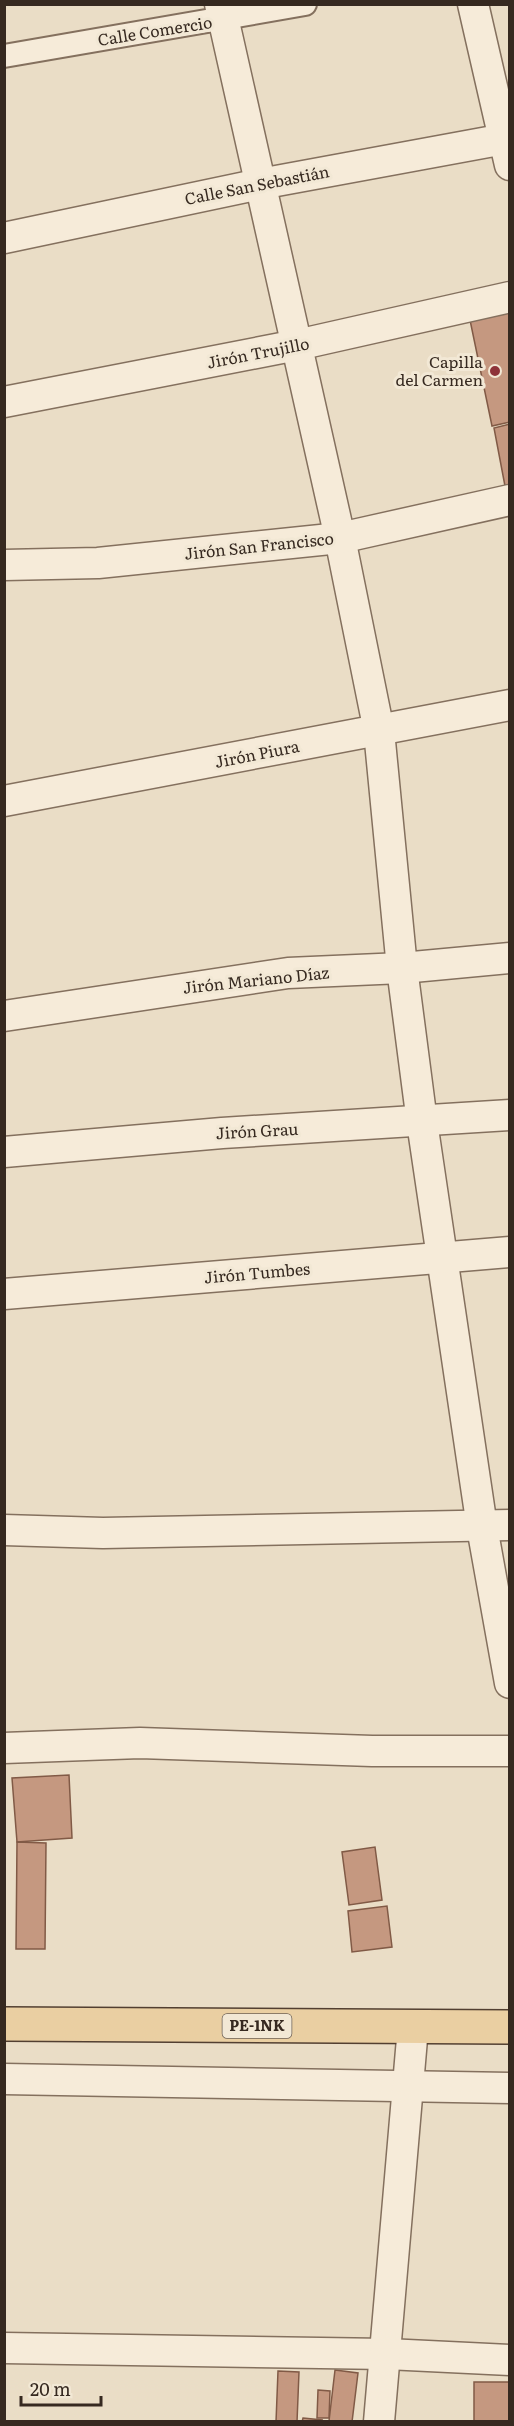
<svg xmlns="http://www.w3.org/2000/svg" width="514" height="2426" font-family="Literata,serif">
  <style>
    .building { fill: #c59880; stroke: #815a46; stroke-width: 1.5 }
    .lines { fill: none; stroke-linecap: round; stroke-linejoin: round }
    .pedestrian-casing { stroke: #84705e; stroke-width: 26 }
    .minor-casing { stroke: #84705e; stroke-width: 33 }
    .primary-casing { stroke: #523f31; stroke-width: 36 }
    .pedestrian { stroke: #f6ebd9; stroke-width: 22 }
    .minor { stroke: #f6ebd9; stroke-width: 30 }
    .primary { stroke: #eacfa2; stroke-width: 33 }
    .poi-dot { fill: #8e3339; stroke: #f2e8d5; stroke-width: 2 }
    .labels { text-anchor: middle; stroke-width: 6; stroke-linejoin: round; paint-order: stroke }
    .shield { fill: #f2e8d5; stroke: #6e6256; stroke-width: 1.5 }
    .shield-label { font-size: 15px; font-weight: bold; fill: #362920 }
    .street-label { font-size: 16px; fill: #362920; stroke: #f2e8d5 }
    .poi-label { font-size: 16px; fill: #362920; stroke: #f2e8d5; text-anchor: end }
  </style>
  <rect width="100%" height="100%" fill="#eaddc6"/>
  <g class="building">
    <path d="M510,311V422L492,426L470,320Z"/>
    <path d="M510,424V485L505,486L494,428Z"/>
    <path d="M69,1775L72,1838L17,1842L12,1778Z"/>
    <path d="M17,1842L46,1843L45,1949H16Z"/>
    <path d="M375,1847L382,1900L349,1905L342,1852Z"/>
    <path d="M387,1906L392,1947L352,1952L348,1911Z"/>
    <path d="M335,2370L358,2373L352,2422L329,2421Z"/>
    <path d="M278,2371L299,2372L297,2422H276Z"/>
    <rect x="474" y="2382" width="36" height="40"/>
    <path d="M318,2390L330,2391L329,2418H317Z"/>
    <path d="M303,2418L322,2420L321,2422H302Z"/>
  </g>
  <g class="lines">
    <g class="pedestrian-casing">
      <path id="pedestrian" d="M4,56L305,4"/>
    </g>
    <g class="minor-casing">
      <g id="minor">
        <path d="M220,4L340,538L379,731L402,968L422,1122L482,1527L510,1683"/>
        <path d="M473,4L510,165"/>
        <path d="M4,238L260,184L510,138"/>
        <path d="M4,402L297,345L510,297"/>
        <path d="M4,565L98,563L340,538L510,500"/>
        <path d="M4,801L510,705"/>
        <path d="M4,1016L288,973L402,968L510,958"/>
        <path d="M4,1152L222,1133L510,1115"/>
        <path d="M4,1294L510,1252"/>
        <path d="M4,1530L103,1533L510,1525"/>
        <path d="M4,1748L140,1743L372,1751H510"/>
        <path d="M4,2079L510,2088"/>
        <path d="M4,2348L387,2354L510,2360"/>
        <path d="M379,2422L413,2027"/>
      </g>
    </g>
    <g class="primary-casing">
      <path id="primary" d="M4,2024L510,2027"/>
    </g>
    <use href="#pedestrian" class="pedestrian"/>
    <use href="#minor" class="minor"/>
    <use href="#primary" class="primary"/>
  </g>
  <circle class="poi-dot" cx="495" cy="371" r="6"/>
  <g class="labels">
    <rect class="shield" x="222.5" y="2014" width="69" height="24" rx="4.5"/>
    <g class="shield-label">
      <text x="257" y="2031">PE-1NK</text>
    </g>
    <g class="street-label">
      <text transform="translate(155 31) rotate(-9)" y="6">Calle Comercio</text>
      <text transform="translate(257 185) rotate(-11)" y="6">Calle San Sebastián</text>
      <text transform="translate(258 353) rotate(-11)" y="6">Jirón Trujillo</text>
      <text transform="translate(259 546) rotate(-6)" y="6">Jirón San Francisco</text>
      <text transform="translate(257 754) rotate(-11)" y="6">Jirón Piura</text>
      <text transform="translate(256 980) rotate(-6)" y="6">Jirón Mariano Díaz</text>
      <text transform="translate(257 1131) rotate(-3)" y="6">Jirón Grau</text>
      <text transform="translate(257 1273) rotate(-5)" y="6">Jirón Tumbes</text>
    </g>
    <g class="poi-label">
      <text x="483" y="368">Capilla<tspan x="483" dy="18">del Carmen</tspan></text>
    </g>
  </g>
  <rect width="514" height="2426" fill="none" stroke="#362920" stroke-width="12"/>
  <path d="M21 2396v9h80v-9" fill="none" stroke="#362920" stroke-width="3"/>
  <text x="30" y="2396" font-size="18" fill="#362920" stroke="#f2e8d5" stroke-width="4.5" paint-order="stroke">20 m</text>
</svg>
